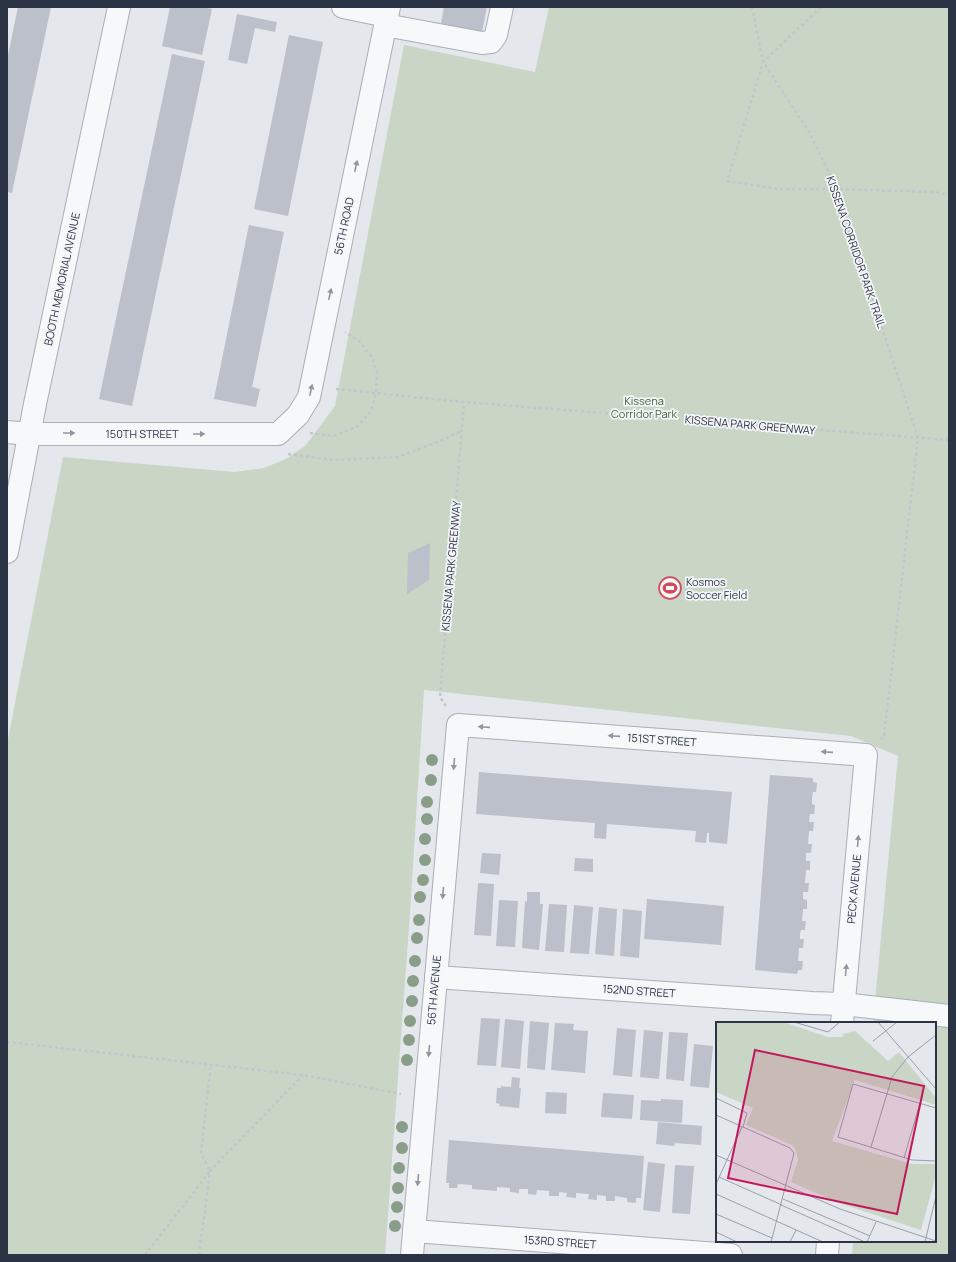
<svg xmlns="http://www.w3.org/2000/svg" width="956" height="1262" font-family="Manrope,sans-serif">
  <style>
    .green { fill: #c9d6c5 }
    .building { fill: #bbc0ca }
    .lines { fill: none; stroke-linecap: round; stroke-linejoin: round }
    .minor-casing { stroke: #a9aeb7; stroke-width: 24 }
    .path { stroke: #c2c5cb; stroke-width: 2.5; stroke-dasharray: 3 3; stroke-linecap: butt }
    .minor { stroke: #f7f8fa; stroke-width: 22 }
    .tree { fill: #899d89 }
    .oneway { fill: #9196a0 }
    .labels { text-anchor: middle; stroke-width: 3.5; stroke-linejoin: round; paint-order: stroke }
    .street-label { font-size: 11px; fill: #2b3445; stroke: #f4f6f9 }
    .park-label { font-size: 11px; fill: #3f6138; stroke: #f4f6f9 }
    .poi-label { font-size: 11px; fill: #2b3445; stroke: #f4f6f9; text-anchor: start }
    .inset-road { fill: none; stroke: #9a9fa9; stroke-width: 1 }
    .view { fill: #c2185b; fill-opacity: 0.15; stroke: #c2185b; stroke-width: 2 }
    .inset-edge { fill: none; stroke: #2b3445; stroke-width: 2 }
  </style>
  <rect width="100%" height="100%" fill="#e4e7ec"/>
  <path class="green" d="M549,7H949V1255H852L853,1241H935V1023H873L898,756L851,736L424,690L410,913L385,1255H7V744L63,457L235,472L264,468L286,459L305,446L335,406L404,45L535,72Z"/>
  <g class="building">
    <path d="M18,7H51L12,193L7,192V60Z"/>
    <path d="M170,7H201L212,9L202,55L162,46Z"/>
    <path d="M444,7H487L481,37L443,29L444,24L441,23Z"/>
    <path d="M237,14L277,22L275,32L255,28L247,64L228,60Z"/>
    <path d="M289,35L323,42L288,216L254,209Z"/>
    <path d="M172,54L205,61L132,406L99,399Z"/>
    <path d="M249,225L284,232L252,387L260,389L256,407L214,399Z"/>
    <path d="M430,543L429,580L407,594L408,553Z"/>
    <path d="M479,772L732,792L727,844L709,842V833H707L706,843L695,842L696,831L607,824L606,839L594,838L595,823L476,814Z"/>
    <path d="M770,775L813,778V782L817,783L816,792H813L812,798V804L815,805L814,814H810L809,822H814L813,831H809L808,844H812L811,853H806V861H810V870H806L805,883H809L808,892H803V899L807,900V909H803L802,921H806L805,930H801L800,934V939H804L803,948H799L798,961H803L802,970H798L797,974L755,970Z"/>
    <path d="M482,853L501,854L499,875L480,873Z"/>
    <path d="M575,858L593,859V872L574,871Z"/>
    <path d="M478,883L494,884L491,936L474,935Z"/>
    <path d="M527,892H540V904H543L539,950L522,948L525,901L527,902Z"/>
    <path d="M647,899L724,906L721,945L644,939Z"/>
    <path d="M499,900L518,901L515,947L496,946Z"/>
    <path d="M549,904L567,905L564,952L545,951Z"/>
    <path d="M574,905L593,907L589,954L570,953Z"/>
    <path d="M599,907L617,909L614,956L595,954Z"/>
    <path d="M623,909L642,911L639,958L620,956Z"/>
    <path d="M481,1018L500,1019L496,1066L477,1065Z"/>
    <path d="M505,1019L524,1021L520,1069L501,1067Z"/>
    <path d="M530,1021L549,1023L545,1070L527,1068Z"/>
    <path d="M555,1023L574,1024L573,1030L588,1031L585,1073L551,1070Z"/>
    <path d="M617,1028L636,1030L632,1077L613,1075Z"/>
    <path d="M644,1030L663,1032L659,1079L640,1077Z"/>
    <path d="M669,1032L688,1033L684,1081L666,1079Z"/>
    <path d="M694,1044L713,1046L709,1088L690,1086Z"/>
    <path d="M512,1077L520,1078L519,1088H521L519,1108L499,1106L500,1104L496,1103L497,1088H501V1086L511,1087Z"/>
    <path d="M546,1092L567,1093L566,1114L545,1113Z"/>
    <path d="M603,1093L634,1095L632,1119L601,1117Z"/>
    <path d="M661,1099L683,1100L682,1123L640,1120L641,1100L661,1101Z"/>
    <path d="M658,1122L702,1126L701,1145L675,1143L674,1146L656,1144Z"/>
    <path d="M449,1140L644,1156L641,1198H636V1203L627,1202V1198L615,1196V1201H606V1196L597,1195V1200L588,1199L589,1194L576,1193V1198L566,1197L567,1193L559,1192V1196H549V1191L537,1190L536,1195L528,1194V1189H519V1193L510,1192V1188L497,1187V1191L472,1189V1185L458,1184L457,1188H449V1183H446Z"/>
    <path d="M648,1162L665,1164L660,1212L643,1210Z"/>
    <path d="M675,1165L694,1166L690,1214L672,1213Z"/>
  </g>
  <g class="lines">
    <g class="minor-casing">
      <g id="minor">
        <path d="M343,7L387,16"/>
        <path d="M385,25L482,43L491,42L496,35L502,7"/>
        <path d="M7,432L30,434H278L298,415L309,397L389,7"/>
        <path d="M7,552L35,404L119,7"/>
        <path d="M436,977L812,1003L843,1004L949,1016"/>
        <path d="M414,1231L731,1255"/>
        <path d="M412,1255L458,725L866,755L842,1023"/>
        <path d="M827,1255L828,1241"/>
      </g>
    </g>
    <g class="path">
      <path d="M752,7L763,62L809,132L837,189L918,438L884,736L881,739"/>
      <path d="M821,7L763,62L727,181L779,189H837L935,192L949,195"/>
      <path d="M336,389L464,402L949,440"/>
      <path d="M310,433L334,436L358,426L371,411L376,393L377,373L372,357L360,342L345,332"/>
      <path d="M288,454L335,460L398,457L440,441L461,431"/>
      <path d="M446,706L440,697L464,402"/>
      <path d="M7,1042L303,1075L401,1094"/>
      <path d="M145,1255L210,1171L201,1153L211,1064"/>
      <path d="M199,1255L210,1171L303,1075"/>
    </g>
    <use href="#minor" class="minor"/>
  </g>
  <g class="tree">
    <circle cx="432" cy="760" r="6"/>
    <circle cx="431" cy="780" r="6"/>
    <circle cx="427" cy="802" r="6"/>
    <circle cx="427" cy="819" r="6"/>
    <circle cx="425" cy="839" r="6"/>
    <circle cx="425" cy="860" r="6"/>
    <circle cx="423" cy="880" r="6"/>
    <circle cx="420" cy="897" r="6"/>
    <circle cx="419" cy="920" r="6"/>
    <circle cx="417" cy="938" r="6"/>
    <circle cx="415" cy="961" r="6"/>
    <circle cx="413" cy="981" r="6"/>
    <circle cx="412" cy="1001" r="6"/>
    <circle cx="410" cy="1021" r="6"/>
    <circle cx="409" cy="1040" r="6"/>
    <circle cx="407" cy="1060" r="6"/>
    <circle cx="402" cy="1127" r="6"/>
    <circle cx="402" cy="1148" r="6"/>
    <circle cx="399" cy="1168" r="6"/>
    <circle cx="398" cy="1188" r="6"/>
    <circle cx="397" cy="1207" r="6"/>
    <circle cx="395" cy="1226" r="6"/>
  </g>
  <defs><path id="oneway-solid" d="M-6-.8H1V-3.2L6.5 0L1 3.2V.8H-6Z"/></defs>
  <g class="oneway">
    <use href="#oneway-solid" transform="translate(356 166) rotate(-78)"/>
    <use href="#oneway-solid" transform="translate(330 294) rotate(-78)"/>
    <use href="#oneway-solid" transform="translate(311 390) rotate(-78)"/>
    <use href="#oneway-solid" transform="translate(69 433)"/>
    <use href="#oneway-solid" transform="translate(199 434)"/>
    <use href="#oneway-solid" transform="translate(484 727) rotate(-176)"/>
    <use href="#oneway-solid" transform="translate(614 736) rotate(-176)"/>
    <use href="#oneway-solid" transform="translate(827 752) rotate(-176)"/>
    <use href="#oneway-solid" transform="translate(454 764) rotate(95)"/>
    <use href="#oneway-solid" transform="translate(858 841) rotate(-85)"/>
    <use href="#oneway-solid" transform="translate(443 893) rotate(95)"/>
    <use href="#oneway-solid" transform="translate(846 970) rotate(-85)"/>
    <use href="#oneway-solid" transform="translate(429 1051) rotate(95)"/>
    <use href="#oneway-solid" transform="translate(418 1180) rotate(95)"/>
  </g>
  <defs>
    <g id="stadium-ring" transform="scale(1.15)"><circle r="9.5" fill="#f4f6f9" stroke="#d1495b" stroke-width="1.5"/><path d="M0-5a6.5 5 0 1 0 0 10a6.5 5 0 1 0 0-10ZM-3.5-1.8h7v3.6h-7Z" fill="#d1495b"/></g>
  </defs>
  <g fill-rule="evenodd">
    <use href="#stadium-ring" x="670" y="588"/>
  </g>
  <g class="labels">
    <g class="street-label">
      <text transform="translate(344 226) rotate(-78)" y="4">56TH ROAD</text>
      <text transform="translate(856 252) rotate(71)" y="4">KISSENA CORRIDOR PARK TRAIL</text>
      <text transform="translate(62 279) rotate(-78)" y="4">BOOTH MEMORIAL AVENUE</text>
      <text transform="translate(750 425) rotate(5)" y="4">KISSENA PARK GREENWAY</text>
      <text x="142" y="438">150TH STREET</text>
      <text transform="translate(451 566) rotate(-85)" y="4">KISSENA PARK GREENWAY</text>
      <text transform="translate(662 740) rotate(4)" y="4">151ST STREET</text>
      <text transform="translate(854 889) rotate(-85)" y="4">PECK AVENUE</text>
      <text transform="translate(434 990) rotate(-85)" y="4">56TH AVENUE</text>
      <text transform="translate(639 991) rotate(4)" y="4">152ND STREET</text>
      <text transform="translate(560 1242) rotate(4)" y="4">153RD STREET</text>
    </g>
    <g class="park-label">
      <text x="644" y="405">Kissena<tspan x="644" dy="13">Corridor Park</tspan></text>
    </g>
    <g class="poi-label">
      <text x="686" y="586">Kosmos<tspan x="686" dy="13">Soccer Field</tspan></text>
    </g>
  </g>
  <g transform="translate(716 1022)">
    <rect width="220" height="220" fill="#e4e7ec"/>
    <path d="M0,0H67L112,15H126L127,12L139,9L172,39L183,30L220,76V83L139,58L116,119L196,142H220V153L205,208L123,181L75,160L82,138L80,128L76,123L30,103L37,86L0,70Z" fill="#c9d6c5"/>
    <path class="inset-road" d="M78,0L112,10L124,0M162,0L220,67M157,19L181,0M0,76L31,91L27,105M220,86L137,62L122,115L196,138L220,139M0,93L74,126L78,131L55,220M155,125L176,55L192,35L220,13M0,133L124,187L220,219M188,136L204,81M3,155L66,183M0,162L26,105M0,172L107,220M67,177L154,214M65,183L149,220M0,192L56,216M0,210L21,220M74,220L80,208M151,220L160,200M209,220L220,174"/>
    <path class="view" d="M39,28L208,64L181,192L12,156Z"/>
    <rect width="220" height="220" class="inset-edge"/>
  </g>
  <rect width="956" height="1262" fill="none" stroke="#2b3445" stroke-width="16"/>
</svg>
